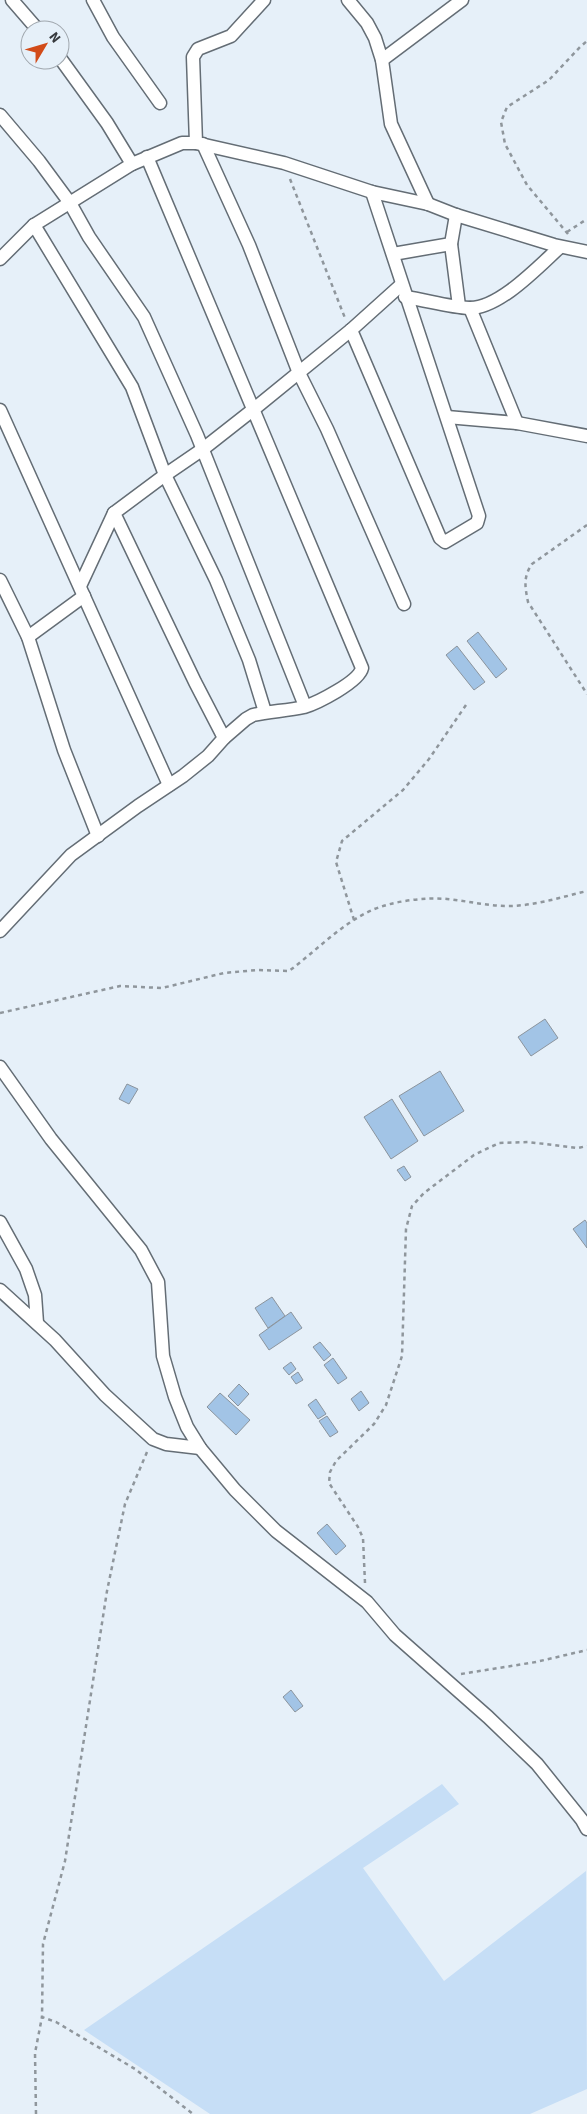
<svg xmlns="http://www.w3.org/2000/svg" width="587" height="2114" font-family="'Source Sans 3',sans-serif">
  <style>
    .green { fill: #c6def6 }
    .building { fill: #a2c4e6; stroke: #8b949d }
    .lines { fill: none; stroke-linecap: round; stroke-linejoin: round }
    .street-casing { stroke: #646d75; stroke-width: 15 }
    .path { stroke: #8f969c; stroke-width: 2.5; stroke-dasharray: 4 4; stroke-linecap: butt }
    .street { stroke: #fff; stroke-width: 12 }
  </style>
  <rect width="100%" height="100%" fill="#e6f0f9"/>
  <path class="green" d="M442,1784L459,1804L363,1868L444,1981L586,1871L587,2089L530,2114H210L84,2030Z"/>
  <g class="building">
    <path d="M478,632L507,669L496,678L467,641Z"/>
    <path d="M457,646L485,682L474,690L446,655Z"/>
    <path d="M545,1019L558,1038L531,1056L518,1037Z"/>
    <path d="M440,1071L464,1111L424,1136L399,1096Z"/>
    <path d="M127,1084L138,1089L129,1104L119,1099Z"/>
    <path d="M392,1099L418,1141L391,1159L364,1117Z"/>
    <path d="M404,1166L411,1177L405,1181L397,1170Z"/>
    <path d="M585,1220L587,1223V1248L573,1229Z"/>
    <path d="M272,1297L285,1316L268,1328L255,1308Z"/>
    <path d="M291,1312L302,1328L269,1350L259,1335Z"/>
    <path d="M320,1342L331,1355L324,1361L313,1347Z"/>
    <path d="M333,1358L347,1378L338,1384L324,1365Z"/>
    <path d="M291,1362L296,1369L289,1375L283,1368Z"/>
    <path d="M298,1372L303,1380L296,1384L291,1377Z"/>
    <path d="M239,1384L249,1394L238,1406L228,1396Z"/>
    <path d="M361,1391L369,1403L359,1411L351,1399Z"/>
    <path d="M220,1393L250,1420L236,1435L207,1407Z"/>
    <path d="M316,1399L326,1414L318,1419L308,1405Z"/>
    <path d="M327,1416L338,1432L330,1437L319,1421Z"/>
    <path d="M327,1524L346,1546L336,1555L317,1533Z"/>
    <path d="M291,1690L303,1706L295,1712L283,1697Z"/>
  </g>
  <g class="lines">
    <g class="street-casing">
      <g id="street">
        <path d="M12,0L38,30"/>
        <path d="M93,0L113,37L160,103"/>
        <path d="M348,0L367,23L375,38L382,60L391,124L428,204"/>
        <path d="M60,58L107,123L132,164"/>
        <path d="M382,60L462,0"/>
        <path d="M0,115L39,161L70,203L89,237L144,317L197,435L305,706"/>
        <path d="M196,143L193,57L198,49L231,36L264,0"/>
        <path d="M203,144L249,245L299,373L327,429L404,604"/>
        <path d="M147,157L362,668C359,682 317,703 304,707C287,711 270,711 253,715L246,719L224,738"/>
        <path d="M34,225L132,387L165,475L216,580L249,660L265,712"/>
        <path d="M451,244L459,306"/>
        <path d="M393,254L451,244L456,215"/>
        <path d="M0,259L34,225L132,164L182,143H196L284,163L372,192L428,204L456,215L554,245L587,252"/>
        <path d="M405,297C426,300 449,307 469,308C499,309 539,266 560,247"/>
        <path d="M470,308L517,423"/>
        <path d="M351,330L440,538L445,542L477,523L479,516L372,192"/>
        <path d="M0,410L169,785"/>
        <path d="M447,417L517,423L587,436"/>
        <path d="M0,580L28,637L64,750L98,836"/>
        <path d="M80,586L114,513"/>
        <path d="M28,637L84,596"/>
        <path d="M0,931L71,855L138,806L183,776L208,756L224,738L195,682L114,513L165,475L203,449L254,409L351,330L401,285"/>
        <path d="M0,1067L51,1139L141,1250L158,1282L163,1356L175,1397L187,1427L200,1448L235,1490L276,1531L367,1602L395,1635L488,1717L537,1764L582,1820L587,1829"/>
        <path d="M0,1222L26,1269L35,1295L37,1323"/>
        <path d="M0,1290L55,1340L105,1395L153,1439L166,1444L200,1448"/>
      </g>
    </g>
    <g class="path">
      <path d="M290,179L345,318"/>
      <path d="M567,232L587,219"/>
      <path d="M568,234L527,185L505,144L501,122L507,107L549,80L580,47L587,41"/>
      <path d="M587,525L532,564C523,577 525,587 528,602L587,694"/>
      <path d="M354,920L336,862L342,841L403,790L429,759L466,705"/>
      <path d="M0,1013L120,986L162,988L224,973L257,970L289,971C316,951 341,924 372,910C393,901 425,897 447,899C468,901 487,906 508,906C534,906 562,897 587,891"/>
      <path d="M147,1452L125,1504L107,1591L65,1861L43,1944L42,2017L56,2022L135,2069L193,2114"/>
      <path d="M365,1583L363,1538L358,1527L329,1483L330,1472L336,1461L374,1424L386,1405L402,1356L406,1229L412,1206L424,1193L474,1155L499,1143L528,1142L578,1148L587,1146"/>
      <path d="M461,1674L536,1662L587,1650"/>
      <path d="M36,2114L35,2053L42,2017"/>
    </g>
    <use href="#street" class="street"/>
  </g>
  <g transform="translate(45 45) rotate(52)"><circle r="24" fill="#e6f0f9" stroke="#a0a7ae"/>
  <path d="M0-4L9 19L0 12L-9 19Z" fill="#d24b19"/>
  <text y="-8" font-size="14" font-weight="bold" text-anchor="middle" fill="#373a3e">N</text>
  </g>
</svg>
